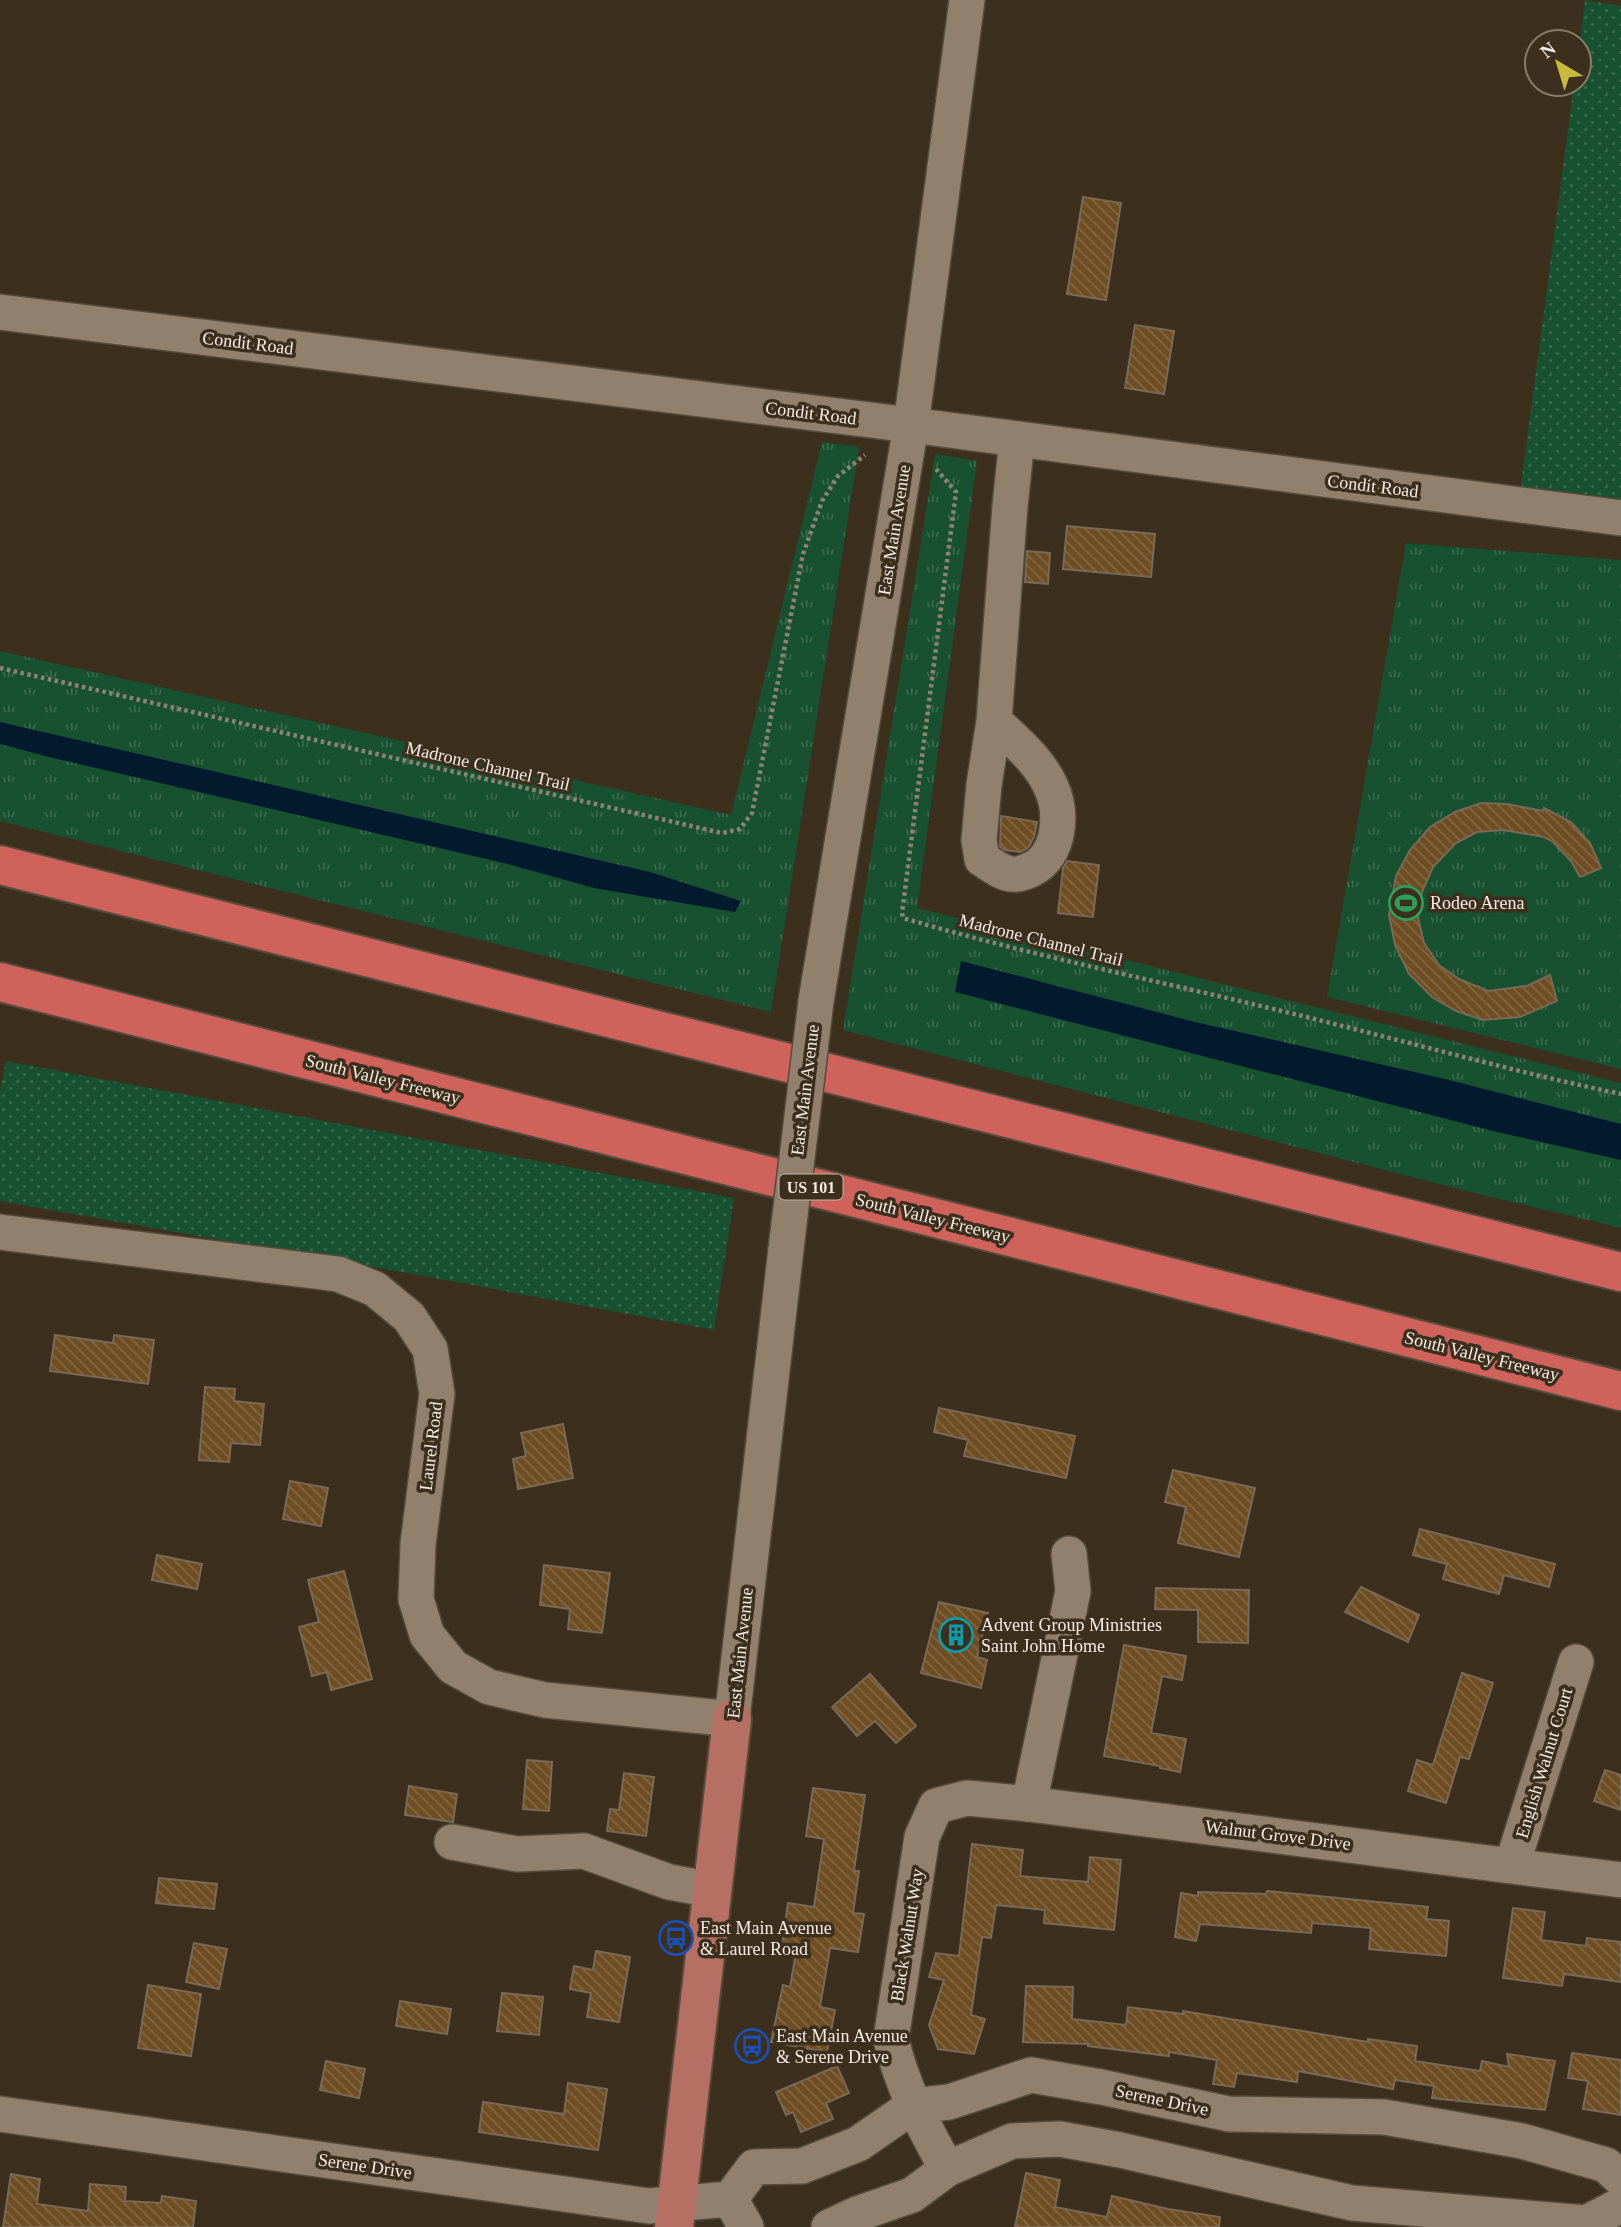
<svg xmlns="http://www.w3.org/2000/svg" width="1621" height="2227" font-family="'Times New Roman',serif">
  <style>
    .grass { fill: url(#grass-dots) }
    .park { fill: url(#park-tufts) }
    .water { fill: #021a2d }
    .building { fill: url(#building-back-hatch); stroke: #796957; stroke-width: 2 }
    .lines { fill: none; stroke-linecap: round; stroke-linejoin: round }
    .minor-casing { stroke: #564a3b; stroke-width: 38 }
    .major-casing { stroke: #564a3b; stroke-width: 42 }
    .highway-casing { stroke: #564a3b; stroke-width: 42 }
    .path { stroke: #8e8274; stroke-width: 4.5; stroke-dasharray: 3.5 3.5; stroke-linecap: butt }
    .minor { stroke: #90806d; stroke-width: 35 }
    .major { stroke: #b66f63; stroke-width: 38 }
    .highway { stroke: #cf635c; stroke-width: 38 }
    .minor-bridge-casing { stroke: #564a3b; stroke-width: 38; stroke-linecap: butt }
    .minor-bridge { stroke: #90806d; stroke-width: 35 }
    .labels { text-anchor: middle; stroke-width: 7; stroke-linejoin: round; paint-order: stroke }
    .shield { fill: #3d2f1e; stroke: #beb3a6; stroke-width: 2 }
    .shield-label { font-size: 16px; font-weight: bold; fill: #f5ece1 }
    .street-label { font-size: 18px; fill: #f5ece1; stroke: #3d2f1e }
    .poi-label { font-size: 18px; fill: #f5ece1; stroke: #3d2f1e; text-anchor: start }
  </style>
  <defs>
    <pattern id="grass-dots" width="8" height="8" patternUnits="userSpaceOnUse" patternTransform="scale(1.75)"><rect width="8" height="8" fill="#17512f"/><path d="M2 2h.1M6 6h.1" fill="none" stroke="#396a4d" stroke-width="1.8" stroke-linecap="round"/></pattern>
    <pattern id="park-tufts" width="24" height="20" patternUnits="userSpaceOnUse" patternTransform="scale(1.75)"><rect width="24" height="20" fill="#17512f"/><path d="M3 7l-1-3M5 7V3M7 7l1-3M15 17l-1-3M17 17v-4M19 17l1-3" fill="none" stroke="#396a4d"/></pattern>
    <pattern id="building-back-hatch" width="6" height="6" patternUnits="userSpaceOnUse" patternTransform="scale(1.75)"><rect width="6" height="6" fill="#6e4d22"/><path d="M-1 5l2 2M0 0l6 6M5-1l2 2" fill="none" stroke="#836742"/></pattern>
  </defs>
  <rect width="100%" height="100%" fill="#3d2f1e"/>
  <g class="grass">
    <path d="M1585,0L1621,6V514L1519,500L1574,84H1579V48Z"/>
    <path d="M6,1061L734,1198L714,1330L413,1274L0,1201V1090Z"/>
  </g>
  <g class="park">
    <path d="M822,442L859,447L771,1012L0,821V651L731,815Z"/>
    <path d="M935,454L977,461L917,908L1621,1083V1228L1466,1191L843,1030Z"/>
    <path d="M1406,543L1621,560V1069L1327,997Z"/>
  </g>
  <g class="water">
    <path d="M0,722L650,872L741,901L735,912L594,888L508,864L49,757L0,744Z"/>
    <path d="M961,961L1195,1022L1445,1079L1621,1124V1160L1497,1132L955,992Z"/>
  </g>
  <g class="building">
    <path d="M1083,197L1121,203L1106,300L1067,294Z"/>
    <path d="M1135,325L1174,331L1164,394L1125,388Z"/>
    <path d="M1067,526L1155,534L1151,577L1063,569Z"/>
    <path d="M1027,551L1050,553L1048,584L1025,582Z"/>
    <path d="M1481,803L1507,804L1543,811L1544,808L1571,822L1590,843L1601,868L1580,877L1571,861L1553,842L1544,837L1503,830L1477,832L1456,843L1433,867L1422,892L1418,918L1424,943L1439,965L1459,979L1488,991L1527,986L1550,975L1557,1001L1520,1017L1483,1020L1456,1011L1432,997L1409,974L1395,945L1389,915L1396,876L1410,850L1430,827L1455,812Z"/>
    <path d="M1001,816L1037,822L1034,837L1028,848L1020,852L1005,850L1000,847Z"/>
    <path d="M1067,861L1099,865L1093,917L1058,913L1063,868Z"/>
    <path d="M55,1335L113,1343L114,1335L154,1340L148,1384L50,1371Z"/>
    <path d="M205,1387L235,1389L234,1401L264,1404L260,1445L231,1443L229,1462L199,1460Z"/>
    <path d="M939,1408L1075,1436L1066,1478L964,1456L968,1440L934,1432Z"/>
    <path d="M563,1424L573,1478L518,1489L513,1459L526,1456L521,1433Z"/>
    <path d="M1173,1470L1255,1488L1239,1557L1178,1543L1186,1507L1165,1502Z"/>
    <path d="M290,1481L328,1488L321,1526L283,1519Z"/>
    <path d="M1420,1529L1555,1564L1549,1587L1504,1575L1499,1594L1443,1579L1447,1564L1413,1555Z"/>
    <path d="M157,1555L202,1564L197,1589L152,1580Z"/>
    <path d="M544,1565L610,1573L602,1633L568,1629L570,1609L540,1605Z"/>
    <path d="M344,1571L372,1679L331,1690L327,1672L312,1676L299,1627L319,1622L308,1580Z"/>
    <path d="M1361,1587L1419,1615L1408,1642L1345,1612Z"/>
    <path d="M1156,1588L1249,1590L1248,1643L1198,1642V1610L1155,1609Z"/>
    <path d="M939,1602L988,1613L977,1657L987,1660L981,1688L921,1673Z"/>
    <path d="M1124,1645L1186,1656L1182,1680L1162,1676L1151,1733L1186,1739L1180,1772L1160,1768V1766L1104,1756Z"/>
    <path d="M1462,1673L1493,1683L1469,1759L1460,1757L1446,1803L1408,1791L1417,1760L1433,1765Z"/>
    <path d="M870,1674L916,1726L896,1743L875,1721L857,1736L832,1707Z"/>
    <path d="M527,1760L552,1762L549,1811L523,1809Z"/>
    <path d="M1605,1770L1621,1775V1810L1594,1801Z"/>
    <path d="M624,1773L654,1777L646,1836L607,1831L610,1809L619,1810Z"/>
    <path d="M409,1786L457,1794L453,1822L405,1815Z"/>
    <path d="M813,1788L865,1795L854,1871H859L853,1913L864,1914L858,1952L830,1948L820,2007L835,2010L827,2052L771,2042L783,1985L790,1987L797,1947L782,1945L788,1903L814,1907L824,1839L806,1836Z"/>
    <path d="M972,1844L1023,1850L1020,1876L1088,1882L1090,1857L1121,1860L1114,1930L1044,1923L1045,1910L996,1905L991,1938L982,1937L971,2015L985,2019L974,2054L938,2049L929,2025L944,1980L929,1977L936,1953L959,1956Z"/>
    <path d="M159,1878L217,1884L214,1909L156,1903Z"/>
    <path d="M1267,1891L1428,1907L1426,1919L1449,1921L1446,1956L1369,1949L1371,1928L1312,1923L1311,1933L1200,1924L1196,1941L1175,1937L1181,1893L1198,1896V1892L1266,1894Z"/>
    <path d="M1513,1908L1545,1912L1541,1940L1586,1946L1587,1938L1621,1942V1982L1564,1974L1562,1986L1503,1978Z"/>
    <path d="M194,1943L227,1949L219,1989L186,1982Z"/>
    <path d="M596,1951L630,1957L619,2022L587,2017L591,1993L570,1989L574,1966L593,1970Z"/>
    <path d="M148,1985L201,1994L191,2056L138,2048Z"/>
    <path d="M1026,1986L1073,1987L1072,2019L1126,2025L1128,2007L1183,2014V2011L1368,2042V2039L1417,2046L1415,2061L1480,2071L1482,2061L1509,2067L1507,2054L1555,2061L1545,2110L1432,2098L1434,2086L1395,2080L1393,2089L1298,2071L1297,2082L1237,2073L1234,2087L1213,2084L1217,2060L1169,2052V2056L1088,2046V2044L1023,2042Z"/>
    <path d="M502,1993L543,1997L539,2035L497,2031Z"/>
    <path d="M400,2001L451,2009L447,2034L396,2026Z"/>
    <path d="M1572,2053L1621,2060V2115L1583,2109L1588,2081L1568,2078Z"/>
    <path d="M326,2061L365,2069L359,2098L320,2090Z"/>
    <path d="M837,2066L849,2093L826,2103L833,2119L801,2132L793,2112L786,2115L776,2092Z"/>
    <path d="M568,2083L607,2089L598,2150L479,2132L483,2102L564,2114Z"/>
    <path d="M1026,2173L1060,2180L1055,2207L1107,2217L1112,2196L1168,2209L1220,2217L1219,2227H1015Z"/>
    <path d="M11,2174L40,2179L37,2204L88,2211L90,2184L126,2187L125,2201L161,2203L162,2196L196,2201L193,2227H3Z"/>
  </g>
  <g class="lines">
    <g class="minor-casing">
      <g id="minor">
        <path d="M0,312L911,425L1621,518"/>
        <path d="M994,721C1014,740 1039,760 1051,787C1063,813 1060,855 1032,869C1026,872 1018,875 1011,874C1001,873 990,864 982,859L979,840L984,785L994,721L1010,506L1017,439"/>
        <path d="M816,1001L911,425L967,0"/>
        <path d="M0,1232L338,1274L375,1289L409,1317L430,1349L437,1394L418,1544L416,1599L427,1635L453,1667L489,1687L545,1700L732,1719L786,1249"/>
        <path d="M1029,1804L1073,1591L1069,1554"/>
        <path d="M452,1842L517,1854L584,1851L669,1882L713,1890"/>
        <path d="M1512,1865L1576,1662"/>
        <path d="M0,2114L649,2206L730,2199L754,2167L802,2166L858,2144L913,2106L949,2102L1031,2075L1101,2087L1229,2114L1384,2117L1522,2141L1606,2165L1621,2179"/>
        <path d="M947,2169C924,2127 902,2087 891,2039L922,1837L936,1806L967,1798L1029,1804L1621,1880"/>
        <path d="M730,2199L746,2227"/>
        <path d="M829,2227L857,2214L912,2195L947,2169L1012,2141L1060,2139L1120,2150L1352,2203L1586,2223L1621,2205"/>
      </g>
    </g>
    <g class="major-casing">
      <path id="major" d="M674,2227L732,1719"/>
    </g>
    <g class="highway-casing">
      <g id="highway">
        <path d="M0,865L1621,1272"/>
        <path d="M0,982L1621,1391"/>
      </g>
    </g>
    <g class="path">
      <path d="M936,469L956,492L902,913L903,918C1022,953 1144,978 1265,1007C1384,1035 1501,1069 1621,1094"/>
      <path d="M0,668L722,833L740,829L752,813L803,554L822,501L838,476L865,455"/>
    </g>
    <use href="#minor" class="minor"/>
    <use href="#major" class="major"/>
    <use href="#highway" class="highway"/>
    <g class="minor-bridge-casing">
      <path id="minor-bridge" d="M786,1249L816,1001"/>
    </g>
    <use href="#minor-bridge" class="minor-bridge"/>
  </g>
  <defs>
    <g id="stadium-ring" transform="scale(1.75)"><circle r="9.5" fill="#3d2f1e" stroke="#2e9e5b" stroke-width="1.5"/><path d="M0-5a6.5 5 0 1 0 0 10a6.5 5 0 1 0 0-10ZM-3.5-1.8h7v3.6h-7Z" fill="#2e9e5b"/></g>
    <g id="building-ring" transform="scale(1.75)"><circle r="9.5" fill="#3d2f1e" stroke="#0f9aa8" stroke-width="1.5"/><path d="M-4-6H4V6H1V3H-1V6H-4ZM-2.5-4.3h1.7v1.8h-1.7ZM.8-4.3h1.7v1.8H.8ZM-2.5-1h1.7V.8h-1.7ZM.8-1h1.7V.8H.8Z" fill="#0f9aa8"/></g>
    <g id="bus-ring" transform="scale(1.75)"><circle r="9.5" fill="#3d2f1e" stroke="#1a4fb4" stroke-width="1.5"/><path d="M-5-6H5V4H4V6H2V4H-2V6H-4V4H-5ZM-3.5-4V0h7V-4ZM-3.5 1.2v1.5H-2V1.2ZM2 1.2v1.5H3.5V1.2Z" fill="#1a4fb4"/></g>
  </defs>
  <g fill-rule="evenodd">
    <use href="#stadium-ring" x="1406" y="903"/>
    <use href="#building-ring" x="956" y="1635"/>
    <use href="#bus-ring" x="676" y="1938"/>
    <use href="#bus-ring" x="752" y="2046"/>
  </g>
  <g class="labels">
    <rect class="shield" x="779.5" y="1174.5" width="63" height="25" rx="5"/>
    <g class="shield-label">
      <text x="811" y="1193">US 101</text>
    </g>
    <g class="street-label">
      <text transform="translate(248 343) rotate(7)" y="6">Condit Road</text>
      <text transform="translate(811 413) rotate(7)" y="6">Condit Road</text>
      <text transform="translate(1373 486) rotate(7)" y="6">Condit Road</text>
      <text transform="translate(894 530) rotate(-81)" y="6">East Main Avenue</text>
      <text transform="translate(488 766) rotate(13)" y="6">Madrone Channel Trail</text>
      <text transform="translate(1041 940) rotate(14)" y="6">Madrone Channel Trail</text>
      <text transform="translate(383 1079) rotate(14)" y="6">South Valley Freeway</text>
      <text transform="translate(805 1090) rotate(-83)" y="6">East Main Avenue</text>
      <text transform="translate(933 1218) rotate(14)" y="6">South Valley Freeway</text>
      <text transform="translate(1482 1356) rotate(14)" y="6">South Valley Freeway</text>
      <text transform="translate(431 1446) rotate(-83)" y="6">Laurel Road</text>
      <text transform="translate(740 1653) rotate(-84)" y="6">East Main Avenue</text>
      <text transform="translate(1544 1763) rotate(-73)" y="6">English Walnut Court</text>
      <text transform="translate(1278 1835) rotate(7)" y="6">Walnut Grove Drive</text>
      <text transform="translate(907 1935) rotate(-81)" y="6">Black Walnut Way</text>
      <text transform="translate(1162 2100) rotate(12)" y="6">Serene Drive</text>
      <text transform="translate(365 2166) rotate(8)" y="6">Serene Drive</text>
    </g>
    <g class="poi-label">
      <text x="1430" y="909">Rodeo Arena</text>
      <text x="981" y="1631">Advent Group Ministries<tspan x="981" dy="21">Saint John Home</tspan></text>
      <text x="700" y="1934">East Main Avenue<tspan x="700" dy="21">&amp; Laurel Road</tspan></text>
      <text x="776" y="2042">East Main Avenue<tspan x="776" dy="21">&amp; Serene Drive</tspan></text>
    </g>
  </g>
  <g transform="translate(1558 63) rotate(322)"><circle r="33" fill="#3d2f1e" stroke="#877b6c" stroke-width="2"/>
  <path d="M0-5L12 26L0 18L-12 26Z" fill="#c8bb3b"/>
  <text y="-10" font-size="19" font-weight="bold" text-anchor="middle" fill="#f5ece1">N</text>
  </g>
</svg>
